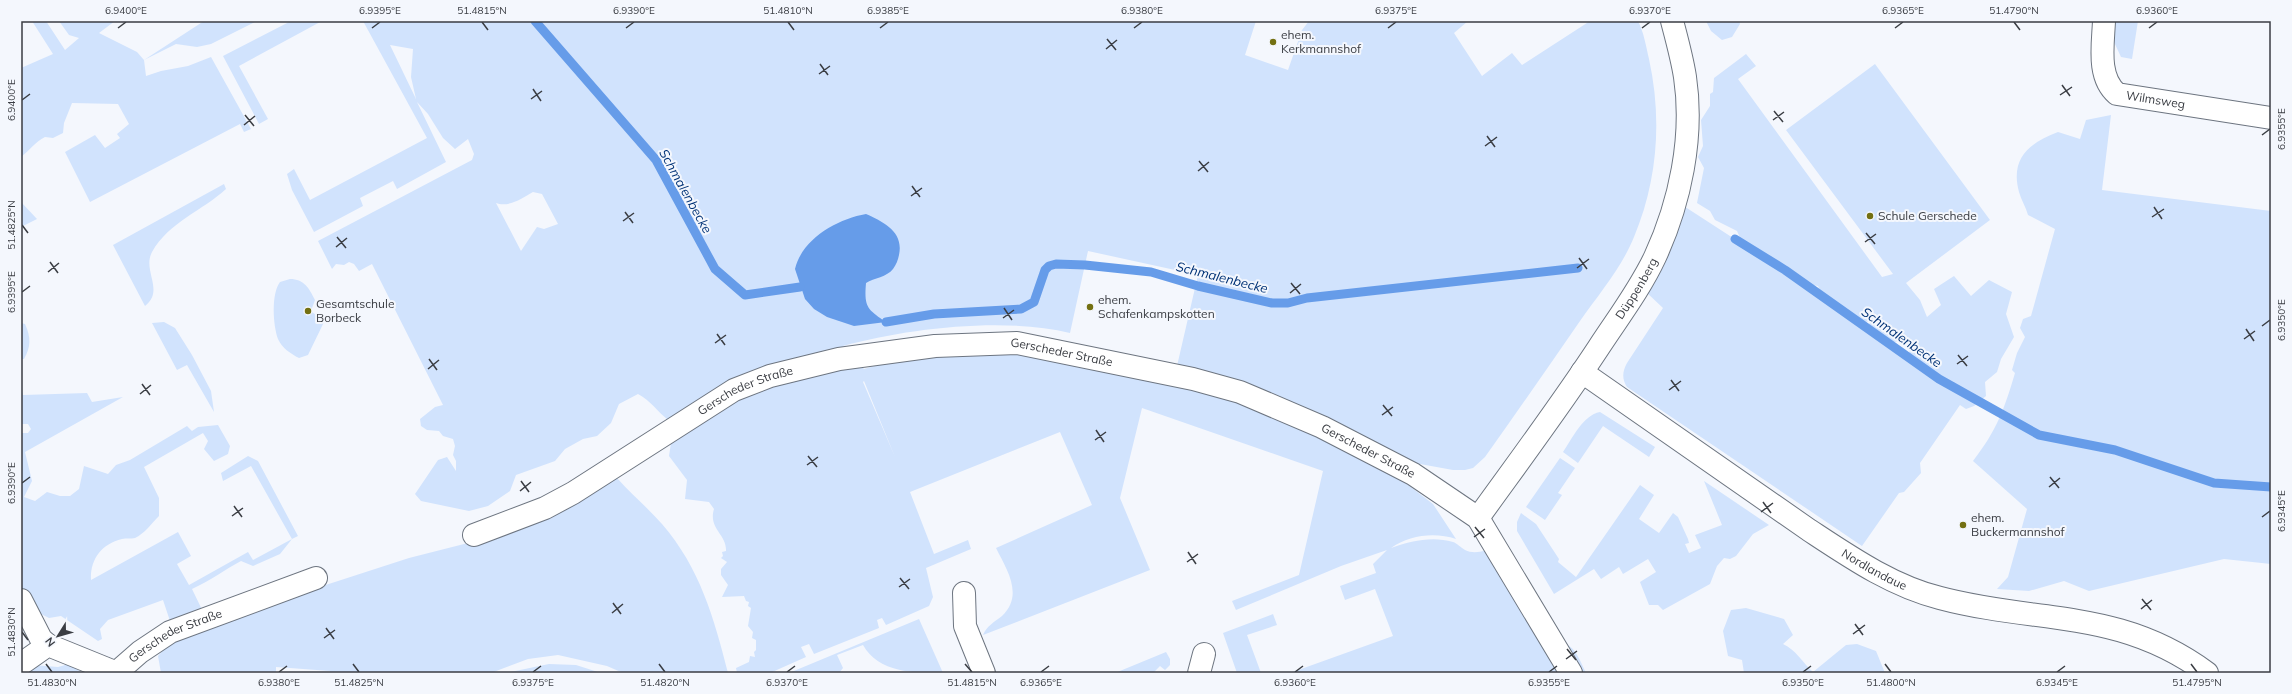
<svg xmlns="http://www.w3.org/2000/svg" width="2292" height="694" font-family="Mulish,sans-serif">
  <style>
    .green { fill: #d1e3fd; fill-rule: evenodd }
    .water { fill: #669ce9 }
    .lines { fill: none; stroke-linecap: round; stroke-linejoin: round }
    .stream { stroke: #669ce9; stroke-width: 9 }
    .minor-casing { stroke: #6d7580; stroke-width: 24 }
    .minor { stroke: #fff; stroke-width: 22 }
    .ticks { fill: none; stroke: #3a3d43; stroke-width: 1.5 }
    .poi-dot { fill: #737012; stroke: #f4f7fd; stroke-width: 1.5 }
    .labels { text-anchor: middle; stroke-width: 4; stroke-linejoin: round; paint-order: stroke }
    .poi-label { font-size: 12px; fill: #3a3d43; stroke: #f4f7fd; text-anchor: start }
    .street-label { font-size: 12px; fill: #3a3d43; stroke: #f4f7fd }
    .water-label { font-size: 13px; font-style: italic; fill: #003276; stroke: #f4f7fd }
    .neatline { fill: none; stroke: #3a3d43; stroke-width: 1.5 }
    .ticks-label { font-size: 10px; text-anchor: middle; fill: #3a3d43 }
  </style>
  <rect width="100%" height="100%" fill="#f4f7fd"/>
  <g class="green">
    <path d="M32,21H46L65,50L79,38L69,35L59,21H115L99,33L137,52L144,60L204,21H257L211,44L197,47L176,44L144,60L146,76L161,71L188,66L211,57L251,129L244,132L240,124L90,202L65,152L95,135L105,148L120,138L117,134L129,124L118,104L72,103L64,123L63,133L53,138L45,137C35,142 30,150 21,157V68L53,54Z"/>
    <path d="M291,21H322L239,66L268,119L259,124L223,56Z"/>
    <path d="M363,21H1256L1245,55L1288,70L1302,30L1309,21H1468L1454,33L1482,76L1512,53L1522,65L1590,21H1638C1644,33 1646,46 1649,59C1662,118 1658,180 1634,237C1622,267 1599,294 1580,321C1549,366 1517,412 1485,457L1473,468L1465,470H1453L1409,462L1177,366L1198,275L1088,251L1070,333C1004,317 909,328 843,346L864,369L898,359L992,352L1037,357L1202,390L1262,406L1403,481L1433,504L1456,539C1435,532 1409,535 1391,548C1411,541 1432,536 1453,542C1457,543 1461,548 1465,550C1475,555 1486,550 1496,548L1541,637C1572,644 1573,644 1586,673H1290L1393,636L1375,589L1345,600L1340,586L1376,573L1373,564L1387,550L1341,566L1236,610L1232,601L1299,575L1323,471L1142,408L1120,498L1150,570L983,635C987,626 994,622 1002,616C1024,595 1007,570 996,548L1092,505L1060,432L910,492L934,554L968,540L971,549L926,568L933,597L929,606L886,625L882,618L877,620L879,628L814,654L809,644L801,647L806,657L770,673H737L736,668L749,662L750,656L755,657L754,652L756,650V640L752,638L753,632L748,626L751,608L748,606L749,602L746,601L744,596L722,597L728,585L721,575V569L727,562L721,558L723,556L722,552L726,551C727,534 708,529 714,509L709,502L685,499L687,480L669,456L671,443L668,420C657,411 651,401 638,394L619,404L611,423L597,436L583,439L565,449L555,461L516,475L510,491L488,506L469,511L421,501L415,494L438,460L447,457L456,471V461L453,455L455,446L453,439L443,436L439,431L427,430L421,426L420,419L435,407L443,405L372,264L359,271L354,264L349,262L344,265L336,264L332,269L318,241L472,160L474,154L468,139L455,149L443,138L428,114L417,102L446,162L397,189L393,181L360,198L363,206L314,232L292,190L287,174L294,169L310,200L427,138ZM390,45L413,49L411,77L416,99ZM533,192L542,194L558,224L544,229L537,227L521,251L496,203C508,208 523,198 533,192ZM864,381L895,457L863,382Z"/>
    <path d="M1694,21H1739L1740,24L1732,37L1722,40L1711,31L1706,21Z"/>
    <path d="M2115,21H2138L2132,59L2121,57L2114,42Z"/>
    <path d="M1746,54L1756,66L1738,79L1882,277L1893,274L1786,130L1875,64L1990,220L1906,283L1920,300L1927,317L1941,305L1934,289L1954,276L1971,296L1989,280L2012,292L2006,314L2014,337L2001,359L1997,372L1985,382L1986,396L1974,406L1966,409L1960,405L1920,463L1921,473L1904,492L1899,493L1862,546L1627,387C1622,379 1622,372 1627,363L1663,308L1645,291L1676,201L1730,236L1741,240L1737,231L1715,220L1710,211L1697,203L1704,168L1698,157L1703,146L1701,120L1710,106V94L1713,92L1714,78ZM1802,283L1818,286L1825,302H1824ZM1850,320L1869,322L1873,336ZM1898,341L1910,349L1908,359L1885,345Z"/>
    <path d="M2111,115L2102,190L2271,211V564L2224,559L2089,591L2064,581L2029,591L1997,589L2008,577L2027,509L1973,461C1997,430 2004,410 2015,373L2012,370L2017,353L2025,337L2020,328L2023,319L2031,316L2055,229L2028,215C2026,207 2021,200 2019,192C2010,158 2029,143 2058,132L2080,139L2086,120Z"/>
    <path d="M224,184L226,189C202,211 169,222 152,252C142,271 165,290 145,306L113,245Z"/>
    <path d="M21,202L37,219L21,227Z"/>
    <path d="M290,279C304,279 309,288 315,300L311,311L324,322L308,355L299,358C291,354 282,348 278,339C273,325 271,294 280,282Z"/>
    <path d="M164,322L175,328L192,355L211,391L214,412L187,365L177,370L152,323Z"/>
    <path d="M21,323L25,324C31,337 31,347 24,359H21Z"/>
    <path d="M21,389L23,395L87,393L92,402L123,397L25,452L32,481L24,497L35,501L47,492L60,496H70L79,489L84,466L108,474L116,465L130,460L187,426L192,431L198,427L218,425L230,446L228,454L214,461L204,449L208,441L203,433L144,467L159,498V516C152,523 144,534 135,538C131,539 126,538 122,539C101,544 90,560 91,580L178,532L191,556L177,564L189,585L248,552L253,560L292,539L251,466L223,481L221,473L248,456L258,461L298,536L292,539L280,554L253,566L241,561C224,570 210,581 192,589L208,622L170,621L163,600L108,620L100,629L102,639L98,641L61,616L49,618L37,612L21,591V433H28L31,429L28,424H21Z"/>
    <path d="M1600,412L1655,447L1649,457L1603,426L1578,463L1563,452C1572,439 1583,415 1600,412Z"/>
    <path d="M1560,458L1575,468L1558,493L1562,495L1545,520L1526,507Z"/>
    <path d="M617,478C631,494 648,508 662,524C700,568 714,618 728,673H623L607,666L558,655L528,659L491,673H330V671L276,667V673H161L158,656L173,639L267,604L409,558L468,543Z"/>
    <path d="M1704,481L1769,525L1753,534L1736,556L1730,559L1724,558L1717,566L1710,584L1663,610L1658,605H1649L1640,582L1656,572L1648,559L1623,574L1619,567L1601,579L1594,569L1554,594L1517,531V522L1521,513L1536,524L1559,559L1558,562L1576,577L1640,485L1654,495L1639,519L1659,533L1673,513L1678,517L1688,539L1689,543L1685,544L1689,553L1701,548L1695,535L1722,525Z"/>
    <path d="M1746,608L1784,619L1793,635L1783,644C1796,650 1802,662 1813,672L1846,645L1857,644L1876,651L1885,673H1744L1742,660L1728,656L1723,631L1731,610Z"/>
    <path d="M1273,614L1277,625L1247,635L1261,673H1237L1223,633Z"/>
    <path d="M919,619L943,673C914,673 879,673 863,645L837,655L843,668L839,673H789Z"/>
    <path d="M1166,652L1170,659V665L1165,670L1160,666L1153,673H1115Z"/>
    <path d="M69,664L82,673H21L32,665L58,667Z"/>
    <path d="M549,664L576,665L601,673H506Z"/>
  </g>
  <path class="water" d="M866,214C884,222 904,232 899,255C898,260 896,265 893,269C887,277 874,278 866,283C864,307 867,309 886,322L854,326L827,317L814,309L805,299L795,269C802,239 837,219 866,214Z"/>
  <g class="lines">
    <g class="stream">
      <path d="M535,21L656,160L715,269L745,295L800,287"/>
      <path d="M1735,239L1785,270L1939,379L2039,435L2115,450L2214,483L2271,487"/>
      <path d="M886,322L934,314L1021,309L1034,302L1045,270L1049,266L1056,264L1085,265L1151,272L1198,286L1272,303H1288L1307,298L1578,268"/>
    </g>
    <g class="minor-casing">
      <g id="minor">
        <path id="s1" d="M2104,21C2103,45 2097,77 2117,94L2271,118"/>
        <path id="s2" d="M1582,372L1809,530C1850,557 1892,586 1940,598C2038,624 2119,608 2207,673"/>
        <path id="s3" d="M1478,518C1519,461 1561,405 1599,347C1618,318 1640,289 1655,257C1680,203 1694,137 1685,77C1682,58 1677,40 1672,21"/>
        <path id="s4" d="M474,535L545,508L573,493L734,390L770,376L839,359L935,346L1017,343L1193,379L1240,392L1322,427L1413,474L1478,518L1571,673"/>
        <path d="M964,593L965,626L984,673"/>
        <path d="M21,600L41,639L48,645"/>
        <path d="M21,664L48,645L117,673"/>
        <path id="s5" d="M116,673L140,652L170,632L316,578"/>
        <path d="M1199,673L1204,654"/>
      </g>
    </g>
    <use href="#minor" class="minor"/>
  </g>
  <path class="ticks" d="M482,22L488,30M788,22L794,30M2014,22L2020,30M118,28L126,22M372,28L380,22M626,28L634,22M880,28L888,22M1134,28L1142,22M1388,28L1396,22M1642,28L1650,22M1895,28L1903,22M2149,28L2157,22M1107,39L1116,50M1106,49L1117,40M820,64L828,75M819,74L830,66M2062,85L2070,96M533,89L541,101M2060,95L2072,87M531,99L542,91M22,100L30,94M1774,111L1783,122M245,115L254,126M1773,120L1784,112M244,125L255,116M2262,135L2270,129M1487,136L1495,147M1485,146L1497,137M1199,161L1208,172M1198,171L1209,162M912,186L920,197M911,196L922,188M2154,207L2162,219M625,212L633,223M2152,217L2164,209M623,221L634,213M22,225L28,233M1866,233L1875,244M337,237L346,248M1865,242L1876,234M336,247L347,238M1579,258L1587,269M50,262L58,273M1577,268L1589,259M48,272L59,263M1291,283L1300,294M22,292L30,286M1290,293L1301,284M1004,308L1012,320M1003,318L1014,310M2262,326L2270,320M2246,329L2254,341M717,334L725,345M2244,339L2255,331M715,343L726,335M1958,355L1967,366M429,359L437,370M1957,364L1968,356M428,369L439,360M1671,380L1679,391M142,384L150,395M1669,390L1681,381M140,394L151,385M1383,405L1392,416M1382,415L1393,407M1096,430L1104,442M1095,440L1106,432M808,456L817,467M807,465L818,457M2050,477L2059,488M521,481L529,492M22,483L30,477M2049,487L2060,478M520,491L531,482M1763,502L1771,513M234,506L242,517M1761,512L1773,503M232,516L243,508M2262,517L2270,511M1475,527L1484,538M1474,537L1485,529M1188,552L1196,564M1187,562L1198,554M900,578L909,589M899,587L910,579M2142,599L2151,610M613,603L621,614M2141,609L2152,600M612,613L623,604M1855,624L1863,635M326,628L334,639M22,632L28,640M1853,634L1865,625M324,638L335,630M1567,649L1576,660M1566,659L1577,651M46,664L52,672M353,664L359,672M659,664L665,672M965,664L972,672M1885,664L1891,672M2191,664L2197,672M279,672L287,666M533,672L541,666M787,672L795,666M1041,672L1049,666M1295,672L1303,666M1549,672L1557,666M1803,672L1811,666M2057,672L2065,666"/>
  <g class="poi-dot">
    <circle cx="1273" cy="42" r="4"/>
    <circle cx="1870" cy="216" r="4"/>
    <circle cx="1090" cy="307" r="4"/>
    <circle cx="308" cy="311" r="4"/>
    <circle cx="1963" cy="525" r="4"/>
  </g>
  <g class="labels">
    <g class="poi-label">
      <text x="1281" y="39">ehem.<tspan x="1281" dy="14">Kerkmannshof</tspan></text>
      <text x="1878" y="220">Schule Gerschede</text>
      <text x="1098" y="304">ehem.<tspan x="1098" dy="14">Schafenkampskotten</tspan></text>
      <text x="316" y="308">Gesamtschule<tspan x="316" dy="14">Borbeck</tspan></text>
      <text x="1971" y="522">ehem.<tspan x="1971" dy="14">Buckermannshof</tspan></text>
    </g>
    <g class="street-label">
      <text dy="4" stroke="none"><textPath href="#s1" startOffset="116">Wilmsweg</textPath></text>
      <text dy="4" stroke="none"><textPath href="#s3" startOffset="279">Düppenberg</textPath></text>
      <text dy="4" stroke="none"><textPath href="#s4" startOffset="633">Gerscheder Straße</textPath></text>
      <text dy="4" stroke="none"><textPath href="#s4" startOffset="309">Gerscheder Straße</textPath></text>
      <text dy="4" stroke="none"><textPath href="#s4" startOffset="957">Gerscheder Straße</textPath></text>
      <text dy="4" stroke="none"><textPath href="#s2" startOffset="353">Nordlandaue</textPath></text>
      <text dy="4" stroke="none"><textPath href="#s5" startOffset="71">Gerscheder Straße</textPath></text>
    </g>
    <g class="water-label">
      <text transform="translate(686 191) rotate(61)" y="5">Schmalenbecke</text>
      <text transform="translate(1222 277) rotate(14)" y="5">Schmalenbecke</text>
      <text transform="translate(1902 337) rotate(35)" y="5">Schmalenbecke</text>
    </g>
  </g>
  <rect width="2292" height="694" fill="none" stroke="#f4f7fd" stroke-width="44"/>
  <g transform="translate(58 636) rotate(233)" stroke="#f4f7fd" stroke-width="3" paint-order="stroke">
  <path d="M0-3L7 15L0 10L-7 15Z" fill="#3a3d43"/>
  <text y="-6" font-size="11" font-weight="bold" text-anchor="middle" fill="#3a3d43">N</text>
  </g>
  <rect x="22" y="22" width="2248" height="650" class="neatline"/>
  <g class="ticks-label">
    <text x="126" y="14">6.9400°E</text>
    <text x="380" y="14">6.9395°E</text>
    <text x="482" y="14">51.4815°N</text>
    <text x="634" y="14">6.9390°E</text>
    <text x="788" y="14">51.4810°N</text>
    <text x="888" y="14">6.9385°E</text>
    <text x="1142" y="14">6.9380°E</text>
    <text x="1396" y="14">6.9375°E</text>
    <text x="1650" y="14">6.9370°E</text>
    <text x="1903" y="14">6.9365°E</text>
    <text x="2014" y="14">51.4790°N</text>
    <text x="2157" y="14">6.9360°E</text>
    <text transform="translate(11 100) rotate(-90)" y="4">6.9400°E</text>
    <text transform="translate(2281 129) rotate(-90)" y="4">6.9355°E</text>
    <text transform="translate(11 225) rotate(-90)" y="4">51.4825°N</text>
    <text transform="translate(11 292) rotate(-90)" y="4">6.9395°E</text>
    <text transform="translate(2281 320) rotate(-90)" y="4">6.9350°E</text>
    <text transform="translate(11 483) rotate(-90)" y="4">6.9390°E</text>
    <text transform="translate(2281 511) rotate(-90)" y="4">6.9345°E</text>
    <text transform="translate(11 632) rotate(-90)" y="4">51.4830°N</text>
    <text x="52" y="686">51.4830°N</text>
    <text x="279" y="686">6.9380°E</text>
    <text x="359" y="686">51.4825°N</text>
    <text x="533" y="686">6.9375°E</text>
    <text x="665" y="686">51.4820°N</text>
    <text x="787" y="686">6.9370°E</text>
    <text x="972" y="686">51.4815°N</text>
    <text x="1041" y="686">6.9365°E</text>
    <text x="1295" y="686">6.9360°E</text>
    <text x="1549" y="686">6.9355°E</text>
    <text x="1803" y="686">6.9350°E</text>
    <text x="1891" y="686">51.4800°N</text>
    <text x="2057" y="686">6.9345°E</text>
    <text x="2197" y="686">51.4795°N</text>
  </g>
</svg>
